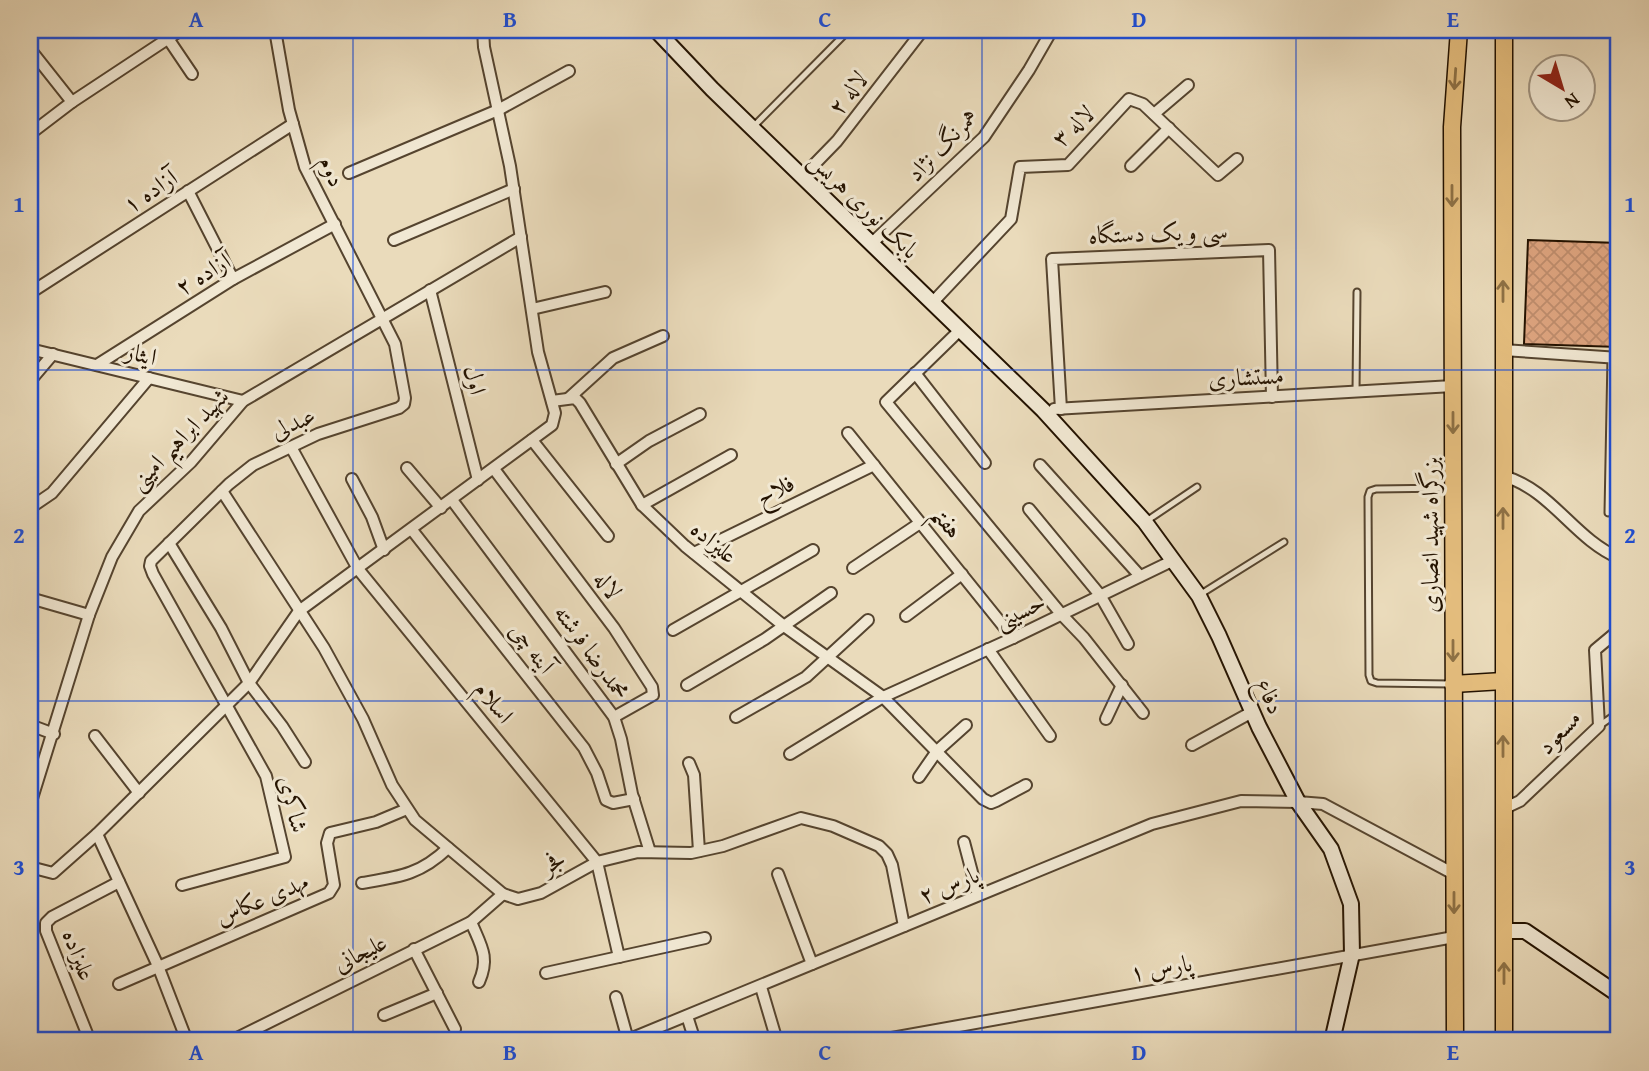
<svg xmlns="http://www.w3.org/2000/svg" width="1649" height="1071" font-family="'Gentium Book Plus',Amiri,serif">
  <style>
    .building { fill: url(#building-cross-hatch); stroke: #231200; stroke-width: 2 }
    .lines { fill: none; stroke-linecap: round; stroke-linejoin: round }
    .lane-casing { stroke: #55442f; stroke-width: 9 }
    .street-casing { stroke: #55442f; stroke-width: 14 }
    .secondary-casing { stroke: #231200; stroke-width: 18 }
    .primary-casing { stroke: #231200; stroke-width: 19 }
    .lane { stroke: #f1e8d3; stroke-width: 5 }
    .street { stroke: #f1e8d3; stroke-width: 10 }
    .secondary { stroke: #f1e8d3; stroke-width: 14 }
    .primary { stroke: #e5be7e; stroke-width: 16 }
    .oneway { stroke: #8e7145 }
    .grid { fill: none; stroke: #1d4ed8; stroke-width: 2; stroke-opacity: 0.55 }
    .labels { text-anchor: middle; stroke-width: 6; stroke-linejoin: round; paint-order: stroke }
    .street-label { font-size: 24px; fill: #231200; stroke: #f1e8d3 }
    .neatline { fill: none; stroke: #1d4ed8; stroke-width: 2.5 }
    .grid-label { font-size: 23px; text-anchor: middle; font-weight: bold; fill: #1d4ed8 }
  </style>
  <defs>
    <pattern id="building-cross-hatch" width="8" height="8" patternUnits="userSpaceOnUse" patternTransform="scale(1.75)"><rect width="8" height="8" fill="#dea580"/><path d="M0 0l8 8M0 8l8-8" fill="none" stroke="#be8d6d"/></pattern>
  </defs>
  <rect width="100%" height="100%" fill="#eadbbb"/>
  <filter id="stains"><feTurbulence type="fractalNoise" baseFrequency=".00286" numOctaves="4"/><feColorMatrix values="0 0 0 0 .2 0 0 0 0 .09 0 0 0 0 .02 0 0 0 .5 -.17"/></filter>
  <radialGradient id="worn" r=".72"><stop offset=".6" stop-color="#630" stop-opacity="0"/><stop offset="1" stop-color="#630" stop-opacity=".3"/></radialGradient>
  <path class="building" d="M1528,240L1619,243V347L1524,344Z"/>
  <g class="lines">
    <g class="lane-casing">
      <g id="lane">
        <path d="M754,126L849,30"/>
        <path d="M1356,392L1357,292"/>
        <path d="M1450,488L1376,489L1370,491L1368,497L1369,675L1371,681L1377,683L1450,684"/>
        <path d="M1608,513L1611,357"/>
        <path d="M1145,522L1197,487"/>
        <path d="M1201,594L1284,542"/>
        <path d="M1599,726L1619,712"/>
      </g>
    </g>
    <g class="street-casing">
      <g id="street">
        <path d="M167,37L192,74"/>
        <path d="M30,49L72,102"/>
        <path d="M1154,114L1188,85"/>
        <path d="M30,134L72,102L181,30"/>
        <path d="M1131,166L1169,128"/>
        <path d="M349,173L498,110L569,71"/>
        <path d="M802,177L837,141L923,30"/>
        <path d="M188,191L233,279"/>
        <path d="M394,240L514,189"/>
        <path d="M871,244L984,137L1029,70L1052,30"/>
        <path d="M430,290L478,480"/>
        <path d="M30,293L293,124"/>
        <path d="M932,303L1011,219L1020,167L1068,165L1129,99L1143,104L1218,175L1237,159"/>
        <path d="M532,309L605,292"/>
        <path d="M960,330L886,402L1062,615L1084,638L1143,713"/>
        <path d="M30,349L243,401"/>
        <path d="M1503,350L1619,358"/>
        <path d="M97,365L233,279L335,224"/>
        <path d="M915,373L985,463"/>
        <path d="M30,381L53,354"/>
        <path d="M569,398L613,358L663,336"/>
        <path d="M552,401L575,398L580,403L642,505L685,546L784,626L883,697L983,799L991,803L996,801L1026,785"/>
        <path d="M1054,409L1453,386"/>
        <path d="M1061,409L1052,259L1269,250L1272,397"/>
        <path d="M848,433L1013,638"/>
        <path d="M532,440L608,536"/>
        <path d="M291,447L358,569L597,862L619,957"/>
        <path d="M616,464L649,441L700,414"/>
        <path d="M1040,465L1140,576"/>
        <path d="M407,468L441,508"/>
        <path d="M494,469L614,628L652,687L653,695L614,717"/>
        <path d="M1503,476C1551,489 1574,539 1619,558"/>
        <path d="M352,479L372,517L384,550"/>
        <path d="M222,491L324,648L363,719L392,785L415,820L503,894L518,899L541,893L597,862L638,852L691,853L723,846L801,818L833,826L879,846L887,854L892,865L904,926"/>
        <path d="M452,500L614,717L621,739L632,794L650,852"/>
        <path d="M642,505L731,455"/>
        <path d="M30,508L52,493L149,378"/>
        <path d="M1029,509L1100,595L1128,644"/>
        <path d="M412,530L584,748L597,773L606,800L613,803L634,799"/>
        <path d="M169,543L221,628L249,683L282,726L305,762"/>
        <path d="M694,553L874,465"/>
        <path d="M853,568L920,523"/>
        <path d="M30,598L89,615"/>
        <path d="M906,616L962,574"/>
        <path d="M673,630L813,550"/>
        <path d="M988,649L1050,736"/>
        <path d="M687,685L765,639L831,593"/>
        <path d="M736,717L806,677L868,620"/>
        <path d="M1106,719L1122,685"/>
        <path d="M30,725L54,734"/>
        <path d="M95,736L139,793"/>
        <path d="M1192,745L1252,712"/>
        <path d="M790,754L883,697L1013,638L1174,560"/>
        <path d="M689,763L694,775L699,851"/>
        <path d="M919,777L937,751L966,725"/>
        <path d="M30,805L89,615L112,557L139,511L191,462L243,401L521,237"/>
        <path d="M1503,809L1520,801L1599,726L1595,650L1619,630"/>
        <path d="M97,834L158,966L187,1041"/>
        <path d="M964,842L978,895"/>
        <path d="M30,867L53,873L97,834L249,683L299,611L552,425L555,413L538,352L510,166L484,47L483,30"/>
        <path d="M778,874L812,964"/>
        <path d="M362,883C398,877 420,875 448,848"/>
        <path d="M182,885L285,857L266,776L153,574L150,566L151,561L229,484L253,465L318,434L399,408L404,404L405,398L395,344L305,167L289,110L275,30"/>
        <path d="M471,922C481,946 490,957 479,982"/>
        <path d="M414,949L455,1029"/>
        <path d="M546,973L705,938"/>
        <path d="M119,984L329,893L334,885L327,843L330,833L376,822L407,809"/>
        <path d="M761,987L777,1041"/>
        <path d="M616,997L628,1040"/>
        <path d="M384,1015L437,993"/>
        <path d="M687,1016L695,1041"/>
        <path d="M90,1041L46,931V923L52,917L119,882"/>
        <path d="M231,1041L471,922L503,894"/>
        <path d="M625,1041L1152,824L1241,801L1298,802L1323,804L1454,874"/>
        <path d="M875,1041L1454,937"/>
      </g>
    </g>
    <g class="secondary-casing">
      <g id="secondary">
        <path d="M656,30L712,89L1043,410L1145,522L1199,596L1219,636L1259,727L1298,802L1331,849L1351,904L1352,954L1332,1041"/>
        <path d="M1504,931H1525L1619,995"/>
      </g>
    </g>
    <g class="primary-casing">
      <g id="primary">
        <path d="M1504,30V1041"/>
        <path d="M1453,684L1503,681"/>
        <path d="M1455,1041L1452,127L1459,30"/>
      </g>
    </g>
    <use href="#lane" class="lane"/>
    <use href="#street" class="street"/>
    <use href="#secondary" class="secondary"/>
    <use href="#primary" class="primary"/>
  </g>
  <defs><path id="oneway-shaft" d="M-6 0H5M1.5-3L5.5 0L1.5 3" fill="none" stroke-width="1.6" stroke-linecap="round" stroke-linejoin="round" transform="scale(1.75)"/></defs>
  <g class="oneway">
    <use href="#oneway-shaft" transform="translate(1455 79) rotate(94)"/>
    <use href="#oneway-shaft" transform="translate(1452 196) rotate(90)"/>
    <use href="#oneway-shaft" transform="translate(1503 291) rotate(-90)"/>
    <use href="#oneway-shaft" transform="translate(1453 423) rotate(90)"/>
    <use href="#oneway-shaft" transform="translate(1503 518) rotate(-90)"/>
    <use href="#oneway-shaft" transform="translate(1453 651) rotate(90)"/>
    <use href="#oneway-shaft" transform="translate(1503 746) rotate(-90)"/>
    <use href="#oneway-shaft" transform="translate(1454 903) rotate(90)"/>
    <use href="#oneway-shaft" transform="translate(1504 973) rotate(-90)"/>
  </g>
  <path class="grid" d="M353,30V1041M667,30V1041M982,30V1041M1296,30V1041M30,370H1619M30,701H1619"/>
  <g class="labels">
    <g class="street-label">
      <text transform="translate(848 93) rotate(-52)" y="8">لاله ۲</text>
      <text transform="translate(1073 126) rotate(-43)" y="8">لاله ۳</text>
      <text transform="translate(942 145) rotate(-46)" y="8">همرنگ نژاد</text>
      <text transform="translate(332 171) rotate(65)" y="8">دوم</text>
      <text transform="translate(150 191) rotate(-33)" y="8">آزاده ۱</text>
      <text transform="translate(864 205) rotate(44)" y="8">بابک نوری هریس</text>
      <text transform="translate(1158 233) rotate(-2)" y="8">سی و یک دستگاه</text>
      <text transform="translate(203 274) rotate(-31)" y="8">آزاده ۲</text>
      <text transform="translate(141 354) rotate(14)" y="8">ایثار</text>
      <text transform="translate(1246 377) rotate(-3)" y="8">مستشاری</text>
      <text transform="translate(475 380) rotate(76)" y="8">اول</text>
      <text transform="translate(293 423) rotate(-24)" y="8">عبدلی</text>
      <text transform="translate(179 439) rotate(-46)" y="8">شهید ابراهیم امینی</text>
      <text transform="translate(775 490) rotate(-26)" y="8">فلاح</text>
      <text transform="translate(947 522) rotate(51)" y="8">هفتم</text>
      <text transform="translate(1430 535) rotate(-90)" y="8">بزرگراه شهید انصاری</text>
      <text transform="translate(714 542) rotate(40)" y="8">علیزاده</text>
      <text transform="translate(608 585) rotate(53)" y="8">لاله</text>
      <text transform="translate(1020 611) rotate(-25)" y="8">حسینی</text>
      <text transform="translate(532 648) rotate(52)" y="8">آینه چی</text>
      <text transform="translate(592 652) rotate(54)" y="8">محمدرضا فرشته</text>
      <text transform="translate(1270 696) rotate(66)" y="8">دفاع</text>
      <text transform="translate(494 702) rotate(51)" y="8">اسلام</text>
      <text transform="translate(1559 732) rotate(-47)" y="8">مسعود</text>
      <text transform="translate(293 804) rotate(76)" y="8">شاکری</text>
      <text transform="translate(553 862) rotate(-29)" y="8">فجر</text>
      <text transform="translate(949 885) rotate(-22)" y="8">پارس ۲</text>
      <text transform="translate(262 899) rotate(-23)" y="8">مهدی عکاس</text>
      <text transform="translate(360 953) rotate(-27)" y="8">علیجانی</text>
      <text transform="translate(79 955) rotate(69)" y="8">علیزاده</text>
      <text transform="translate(1161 968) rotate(-10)" y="8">پارس ۱</text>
    </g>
  </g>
  <rect width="1649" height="1071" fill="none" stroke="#eadbbb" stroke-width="77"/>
  <g transform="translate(1562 88) rotate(142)"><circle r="33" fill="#f1e8d3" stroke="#9f927f" stroke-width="2"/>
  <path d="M0-5L12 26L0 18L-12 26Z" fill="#8f2418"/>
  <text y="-10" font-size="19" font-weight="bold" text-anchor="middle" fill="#231200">N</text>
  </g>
  <rect x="38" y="38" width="1572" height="994" class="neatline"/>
  <g class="grid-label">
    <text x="196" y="27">A</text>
    <text x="510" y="27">B</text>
    <text x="825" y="27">C</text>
    <text x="1139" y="27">D</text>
    <text x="1453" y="27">E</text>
    <text x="19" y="212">1</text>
    <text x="1630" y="212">1</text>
    <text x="19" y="543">2</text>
    <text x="1630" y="543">2</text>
    <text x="19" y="875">3</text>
    <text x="1630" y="875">3</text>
    <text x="196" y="1060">A</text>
    <text x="510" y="1060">B</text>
    <text x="825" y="1060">C</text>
    <text x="1139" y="1060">D</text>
    <text x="1453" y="1060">E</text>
  </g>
  <rect width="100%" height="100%" filter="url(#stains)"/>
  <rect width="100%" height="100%" fill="url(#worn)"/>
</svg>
